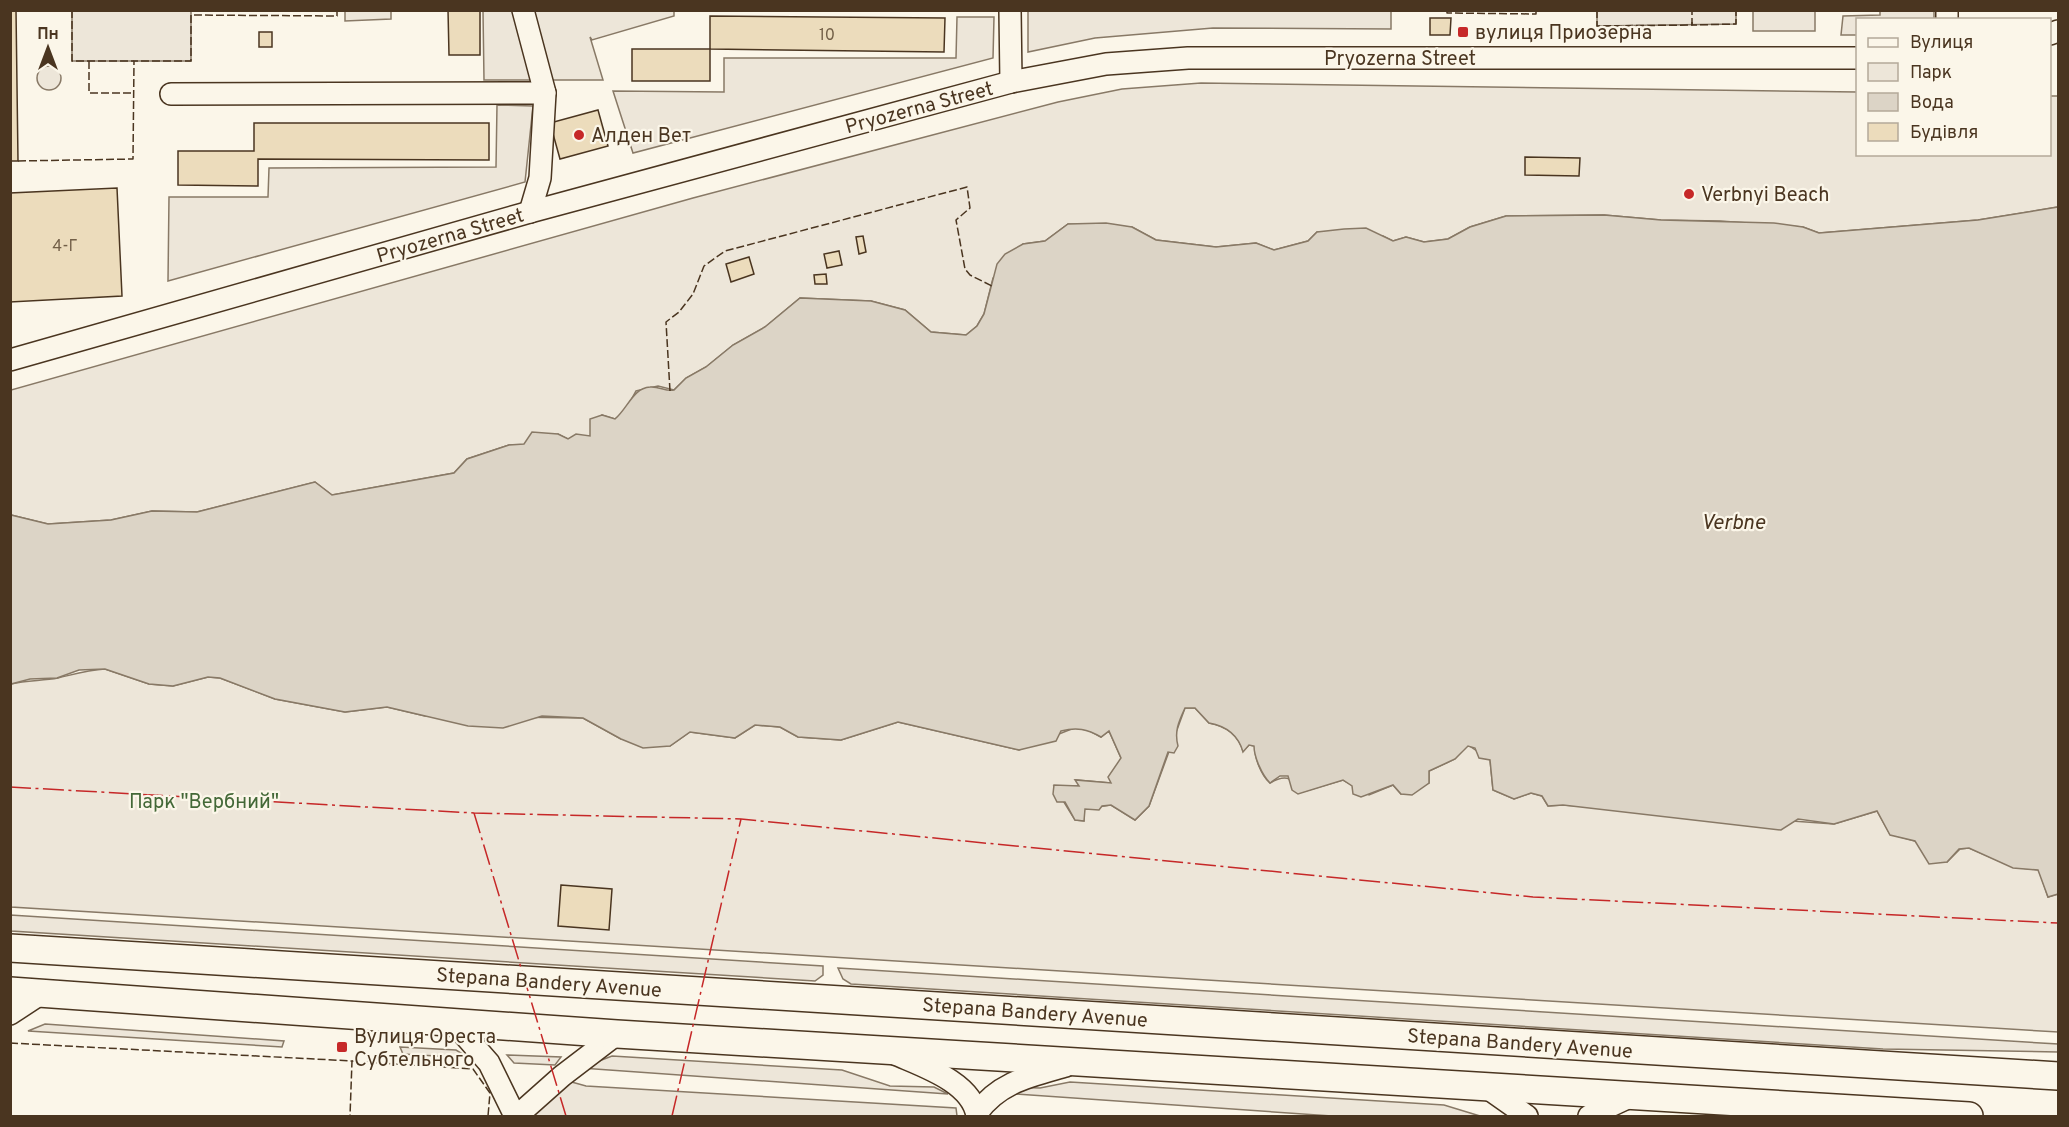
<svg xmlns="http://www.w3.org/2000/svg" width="2069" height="1127" font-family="Overpass,sans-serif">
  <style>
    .green { fill: #ede6d9; stroke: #887966; stroke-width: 1.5 }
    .water { fill: #dcd4c6; stroke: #887966; stroke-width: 1.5 }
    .building { fill: #ecdcbc; stroke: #4a3520; stroke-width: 1.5 }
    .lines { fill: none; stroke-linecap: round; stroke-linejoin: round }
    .minor-casing { stroke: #4a3520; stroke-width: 24 }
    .major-casing { stroke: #4a3520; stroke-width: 30 }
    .minor { stroke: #fbf6e9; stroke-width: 21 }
    .major { stroke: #fbf6e9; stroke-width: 27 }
    .fence { stroke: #4a3520; stroke-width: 1.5; stroke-dasharray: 8 3; stroke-linecap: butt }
    .power { stroke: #c62828; stroke-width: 1.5; stroke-dasharray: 21 4.5 3 4.5; stroke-linecap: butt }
    .poi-dot { fill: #c62828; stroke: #fbf6e9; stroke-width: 2 }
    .labels { text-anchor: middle; stroke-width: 4.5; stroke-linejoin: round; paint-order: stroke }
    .number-label { font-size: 16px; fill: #725f47 }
    .poi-label { font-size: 20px; fill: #4a3520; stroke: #fbf6e9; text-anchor: start }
    .street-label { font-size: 20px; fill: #4a3520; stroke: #fbf6e9 }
    .park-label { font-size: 20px; fill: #436837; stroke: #fbf6e9 }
    .water-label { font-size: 21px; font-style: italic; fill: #4a3520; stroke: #fbf6e9 }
  </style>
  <rect width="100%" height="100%" fill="#fbf6e9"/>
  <g class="green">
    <rect x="72" y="11" width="119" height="50"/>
    <path d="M345,11H391V19L345,21Z"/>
    <path d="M483,11H674V16L592,40L590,37L603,80H484Z"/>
    <path d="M1028,11H1391V29L1213,28L1095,38L1028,52Z"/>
    <path d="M1597,11H1736V24L1597,26Z"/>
    <rect x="1753" y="11" width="62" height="20"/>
    <path d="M1880,11H1934V19L1858,20L1857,35H1841L1843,16L1880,15Z"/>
    <path d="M957,17H994L993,58L633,153L613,91L724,92V58H956Z"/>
    <circle cx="49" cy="78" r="12"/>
    <path d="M1201,83L1857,92L1858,154H2050V96H2058V207L1978,220L1819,233L1803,227L1720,221L1661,220L1604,215L1506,216L1470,227L1448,239L1424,242L1406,237L1393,241L1383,236L1317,232L1308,241L1274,250L1256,243L1216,247L1156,240L1132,227L1068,224L1045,241L1023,244L993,278L984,314L977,326L966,335L931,332L905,310L871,301L800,298L765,327L733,345L706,367L686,378L674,390L658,386L636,391L625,411L615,419L602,415L590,436L568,439L558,434L524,445H509L467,459L454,473L332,495L315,482L197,512L152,511L111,520L48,524L11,515V390L693,198L1058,102L1122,89Z"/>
    <path d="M497,105L533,106L525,182L168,281L169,197H268L269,168L496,167Z"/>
    <path d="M105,669L149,684L173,686L208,677L220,678L275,699L345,712L387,707L425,716L583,718L621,739L670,746L690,732L735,738L755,725L780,727L798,737L841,740L898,722L1019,750L1074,728L1088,730L1101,737L1109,731L1121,758L1111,783L1076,780L1080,786H1054L1075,820L1084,821V809L1111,805L1135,820L1149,806L1185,708H1195L1209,723C1226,726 1238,734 1243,751L1249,745L1255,746C1254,757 1261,775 1270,783C1287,773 1291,779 1306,791L1343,780L1369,795L1393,785L1401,794L1429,783V771L1455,759L1468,745L1490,760L1493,790L1514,799L1531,793L1542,796L1548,806L1563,805L1834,824L1877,811L1890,834L1915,841L1947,862L1960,849L1969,848L2013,867L2039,870L2048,897L2058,894V1032L11,907V684C27,680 42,681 58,678C75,674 88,670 105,669Z"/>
    <path d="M10,915L823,966V975L815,981L11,931Z"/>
    <path d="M838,968L2058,1044V1052L1883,1049L851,984L843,979Z"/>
    <path d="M45,1024L284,1041L282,1047L28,1031Z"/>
    <path d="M400,1047L456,1050L469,1058L403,1054Z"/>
    <path d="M507,1055L561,1057L555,1065L514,1063Z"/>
    <path d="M612,1056L842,1070L890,1086L934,1087L948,1094L581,1068Z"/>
    <path d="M568,1081L586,1086L956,1108L957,1116H530Z"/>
    <path d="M1070,1082L1444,1105L1480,1116H1332L1001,1093L1011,1087L1040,1088Z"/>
  </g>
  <path class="water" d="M2058,207V894L2048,897L2038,870L2013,868L1969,848L1959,849L1947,862L1929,864L1915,841L1890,835L1877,811L1834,824L1798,819L1781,830L1563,805L1548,806L1542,796L1531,793L1514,799L1493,790L1490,760L1479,758L1475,748L1468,746L1455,759L1429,771V783L1412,795L1401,794L1393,785L1361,797L1353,794L1352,786L1343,780L1298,794L1292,790L1288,776H1280L1270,783C1262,775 1254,757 1254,746L1249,745L1243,752C1238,734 1226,726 1209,723L1195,708H1185C1179,721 1174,731 1178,746L1174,753L1168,752L1149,806L1135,820L1111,805L1102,806L1099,810L1085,809L1084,821L1075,820L1065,802H1057L1053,794L1054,785L1079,786L1075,780L1111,783L1108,777L1121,758L1109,731L1101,737C1087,729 1077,727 1061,731L1056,741L1019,750L898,722L841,740L798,737L780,727L755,725L735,738L690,732L670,746L643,748L621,739L583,718L542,716L503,728L468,726L387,707L345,712L275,699L220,678L208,677L173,686L149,684L105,669L79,670L57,678L30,679L11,684V515L48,524L111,520L152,511L197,512L315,482L332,495L454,473L467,459L509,445L524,444L532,432L558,434L568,439L576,434L590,436V419L602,415L615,419C628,408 633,388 650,387C659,386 666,392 674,390L686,378L706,367L733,345L765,327L800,298L871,301L905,310L931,332L966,335L977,326L984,314L997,264L1005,254L1023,244L1045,241L1068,224L1106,223L1132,227L1156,240L1216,247L1256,243L1274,250L1308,241L1317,232L1344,229L1366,228L1393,241L1406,237L1424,242L1448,239L1470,227L1506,216L1604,215L1661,220L1774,223L1803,227L1819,233L1978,220Z"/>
  <g class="building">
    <path d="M10,10H16L18,161H10Z"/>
    <path d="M448,10H480V55H449Z"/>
    <path d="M710,16L945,18L944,52L710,49Z"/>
    <path d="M1430,18H1451L1450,35H1430Z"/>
    <rect x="259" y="32" width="13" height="15"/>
    <rect x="632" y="49" width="78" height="32"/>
    <path d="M598,110L608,146L560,159L550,123Z"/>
    <path d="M254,123H489V160L258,159V186L178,185V151H254Z"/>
    <path d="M1525,157L1580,158L1579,176L1525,175Z"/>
    <path d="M117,188L122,296L10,302V193Z"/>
    <path d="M863,236L866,252L859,254L856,237Z"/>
    <path d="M839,251L842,265L827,268L824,254Z"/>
    <path d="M749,257L754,274L731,282L726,264Z"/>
    <path d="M826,274L827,284H815L814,275Z"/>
    <path d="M561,885L612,889L609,930L558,926Z"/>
  </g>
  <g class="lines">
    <g class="minor-casing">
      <g id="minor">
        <path d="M523,10L545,93L540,178L530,212"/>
        <path d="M1010,10L1011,82"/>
        <path d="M1947,10V20"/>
        <path d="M2050,34L2058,31"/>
        <path d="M171,94L545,93"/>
        <path d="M10,360L530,212L1011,82L1106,64L1188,58H1858"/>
        <path d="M10,1014L42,993"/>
        <path d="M454,1023L489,1063L515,1116"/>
        <path d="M895,1054C922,1066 972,1082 977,1116"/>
        <path d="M1483,1085L1527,1116"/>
        <path d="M977,1113C999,1082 1031,1076 1066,1066"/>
        <path d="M517,1116L562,1076L617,1034"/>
        <path d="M1589,1116L1634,1095"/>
      </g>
    </g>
    <g class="major-casing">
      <g id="major">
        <path d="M10,948L2058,1076"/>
        <path d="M10,991L617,1034L1969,1116"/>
      </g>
    </g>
    <use href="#minor" class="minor"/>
    <use href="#major" class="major"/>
    <g class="fence">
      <path d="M72,10V61H134"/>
      <path d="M1447,10V13L1536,14V10"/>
      <path d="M1597,10V26L1692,25V10"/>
      <path d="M1692,22V25L1736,24V10"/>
      <path d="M89,61V93H134"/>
      <path d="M18,161L133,159L134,61H191V15L337,16V10"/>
      <path d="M670,391L666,322L679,312L693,294L704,266L725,251L967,187L970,208L956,220L965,269L970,275L992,286"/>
      <path d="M10,1043L352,1061L350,1116"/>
      <path d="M352,1061L473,1069L490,1093L488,1116"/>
    </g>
    <g class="power">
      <path d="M10,787L474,813L741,819L1533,897L2058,923"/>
      <path d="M474,813L566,1116"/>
      <path d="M672,1116L741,819"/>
    </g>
  </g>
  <g class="poi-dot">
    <rect x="1457" y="26" width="12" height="12" rx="3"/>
    <circle cx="579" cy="135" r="6"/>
    <circle cx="1689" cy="194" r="6"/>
    <rect x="336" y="1041" width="12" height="12" rx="3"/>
  </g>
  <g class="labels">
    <g class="number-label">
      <text x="827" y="40">10</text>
      <text x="65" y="251">4-Г</text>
    </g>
    <g class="poi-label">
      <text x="1475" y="39">вулиця Приозерна</text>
      <text x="591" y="142">Алден Вет</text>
      <text x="1701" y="201">Verbnyi Beach</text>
      <text x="354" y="1043">Вулиця Ореста<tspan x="354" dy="23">Субтельного</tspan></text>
    </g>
    <g class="street-label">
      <text x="1400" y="65">Pryozerna Street</text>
      <text transform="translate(919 107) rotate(-15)" y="7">Pryozerna Street</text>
      <text transform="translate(450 235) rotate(-16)" y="7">Pryozerna Street</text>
      <text transform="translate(549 982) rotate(4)" y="7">Stepana Bandery Avenue</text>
      <text transform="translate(1035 1012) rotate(4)" y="7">Stepana Bandery Avenue</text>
      <text transform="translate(1520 1043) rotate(4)" y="7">Stepana Bandery Avenue</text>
    </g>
    <g class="park-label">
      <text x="204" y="808">Парк "Вербний"</text>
    </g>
    <g class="water-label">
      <text x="1733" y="529">Verbne</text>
    </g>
  </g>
  <rect width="2069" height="1127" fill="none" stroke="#4a3520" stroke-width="24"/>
  <rect x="1856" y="18" width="195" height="138" fill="#fbf6e9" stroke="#b4a999" stroke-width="1.5"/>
  <rect x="1868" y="38" width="30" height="9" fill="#fbf6e9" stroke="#b4a999" stroke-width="1.5"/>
  <text x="1910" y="48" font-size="18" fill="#4a3520">Вулиця</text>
  <rect x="1868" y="63" width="30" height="18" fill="#ede6d9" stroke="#b4a999" stroke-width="1.5"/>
  <text x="1910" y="78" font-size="18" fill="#4a3520">Парк</text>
  <rect x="1868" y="93" width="30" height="18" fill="#dcd4c6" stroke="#b4a999" stroke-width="1.5"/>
  <text x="1910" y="108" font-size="18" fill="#4a3520">Вода</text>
  <rect x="1868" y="123" width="30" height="18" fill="#ecdcbc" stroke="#b4a999" stroke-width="1.5"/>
  <text x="1910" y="138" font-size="18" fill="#4a3520">Будівля</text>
  <g transform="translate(48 48)" stroke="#fbf6e9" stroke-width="4.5" paint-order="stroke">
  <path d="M0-4.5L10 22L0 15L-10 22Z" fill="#4a3520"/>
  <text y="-9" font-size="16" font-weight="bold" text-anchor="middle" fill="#4a3520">Пн</text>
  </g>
</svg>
